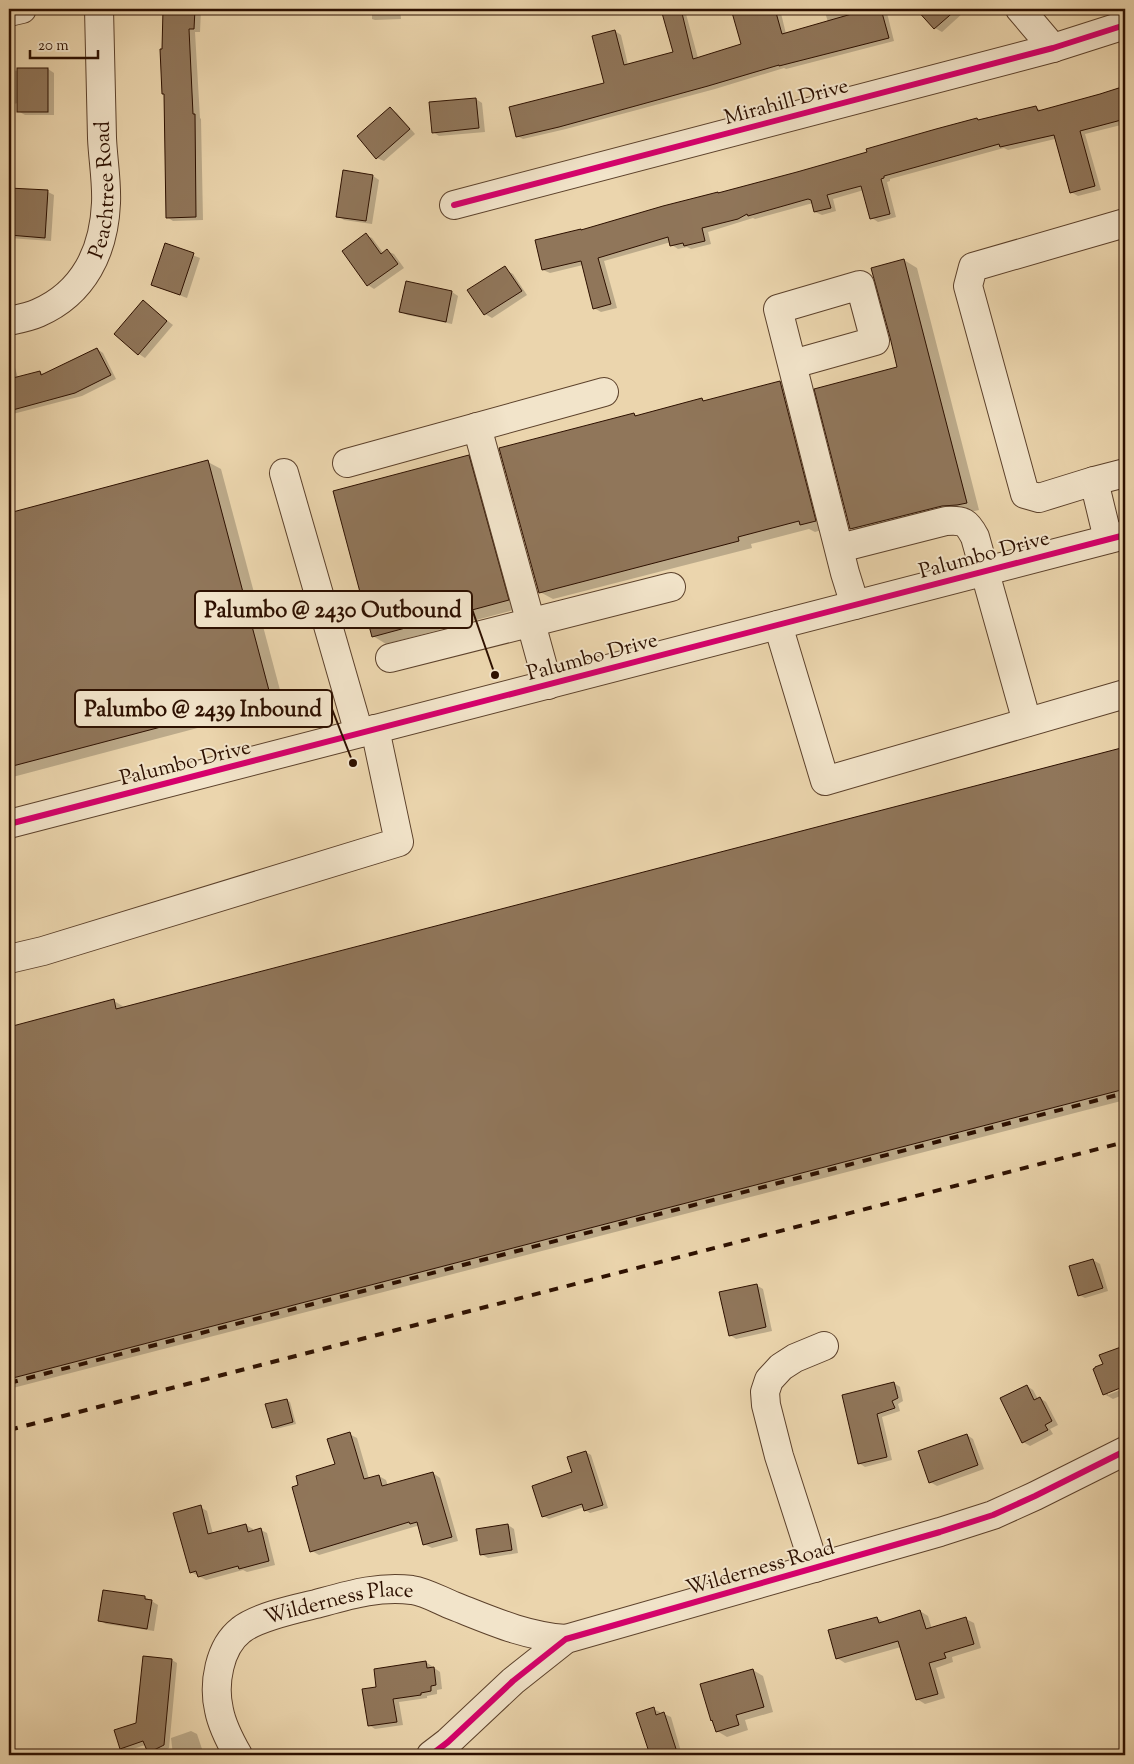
<svg xmlns="http://www.w3.org/2000/svg" width="1134" height="1764" font-family="'Sorts Mill Goudy',serif">
  <style>
    .shadow { fill: #0003 }
    .building { fill: #90765a; stroke: #2d1000 }
    .lines { fill: none; stroke-linecap: round; stroke-linejoin: round }
    .minor-casing { stroke: #5c412b; stroke-width: 30 }
    .minor { stroke: #f2e4ca; stroke-width: 28 }
    .rail { stroke: #2d1000; stroke-width: 4; stroke-dasharray: 9 9; stroke-linecap: butt }
    .cycleway-casing { stroke: #f2e4ca; stroke-width: 9 }
    .cycleway { stroke: #d6006c; stroke-width: 6 }
    .labels { text-anchor: middle; stroke-width: 4; stroke-linejoin: round; paint-order: stroke }
    .street-label { font-size: 21px; fill: #2d1000; stroke: #f2e4ca }
    .leader { fill: none; stroke: #2d1000; stroke-width: 2 }
    .callout-dot { fill: #2d1000; stroke: #f2e4ca; stroke-width: 2 }
    .callout { fill: #f2e4ca; stroke: #2d1000; stroke-width: 2 }
    .callout-label { font-size: 22px; text-anchor: middle; font-weight: bold; fill: #2d1000 }
  </style>
  <rect width="100%" height="100%" fill="#ebd5ad"/>
  <filter id="stains"><feTurbulence type="fractalNoise" baseFrequency=".004" numOctaves="4"/><feColorMatrix values="0 0 0 0 .2 0 0 0 0 .09 0 0 0 0 .02 0 0 0 .5 -.17"/></filter>
  <radialGradient id="worn" r=".72"><stop offset=".6" stop-color="#630" stop-opacity="0"/><stop offset="1" stop-color="#630" stop-opacity=".3"/></radialGradient>
  <g class="shadow">
    <path d="M164,9H201L200,32H195L200,118L201,119L203,220L173,221L167,217L163,51Z"/>
    <path d="M372,9H400L401,19L375,20L372,19Z"/>
    <path d="M732,9H780L786,34L828,22L824,9H886L894,41L786,69L784,68L715,89L566,129L523,139L517,136L606,83L615,31L621,35L628,65L674,53L680,10L686,14L698,58L743,45Z"/>
    <path d="M918,9H959L963,13L942,32L935,28Z"/>
    <path d="M48,69L54,73V115H25L18,111V103L9,105V71Z"/>
    <path d="M1125,87V124L1085,134L1101,190L1078,196L1071,192L1055,139L1008,150L1004,148L890,179V181L887,182L896,217L878,222L872,218L864,190L833,199L836,211L822,215L815,212L813,203L755,219L753,218L708,232L711,244L691,249L687,247L678,249L672,245L671,242L604,261L617,308L601,312L594,308L583,265L550,273L543,270L582,231L720,194L979,121L1036,108L1043,111L1101,96Z"/>
    <path d="M476,99L482,103L485,132L439,136L433,132Z"/>
    <path d="M391,109L397,113L415,134L384,161L377,158Z"/>
    <path d="M344,172L373,176L379,180L372,224L344,220L338,216Z"/>
    <path d="M9,189L48,192L54,195L51,241L9,238Z"/>
    <path d="M366,235L372,238L384,254L387,251L394,254L404,268L374,289L368,285L343,251Z"/>
    <path d="M166,245L200,258L187,298L152,285Z"/>
    <path d="M904,260L917,268L979,510L864,536L851,528L898,368Z"/>
    <path d="M506,270L513,274L527,295L492,318L485,314L469,291Z"/>
    <path d="M452,292L458,296L452,324L407,315L401,311Z"/>
    <path d="M143,302L173,325L145,358L139,354Z"/>
    <path d="M9,347L18,378L40,372L45,375L97,349L103,353L116,379L82,396L9,415Z"/>
    <path d="M780,382L793,390L828,528L815,532L809,529L751,544L752,548L553,599L540,592L634,414L638,416L702,399L705,401Z"/>
    <path d="M468,457L482,464L521,608L386,644L373,636Z"/>
    <path d="M208,462L221,469L284,705L9,778V514Z"/>
    <path d="M1125,749V1100L9,1389V1028L114,1001L126,1008Z"/>
    <path d="M1093,1260L1100,1264L1108,1291L1085,1298L1079,1295Z"/>
    <path d="M756,1285L763,1289L772,1331L736,1339L730,1335Z"/>
    <path d="M1125,1346V1385L1108,1392V1395L1125,1388V1394L1113,1399L1104,1394L1105,1364L1101,1356Z"/>
    <path d="M894,1383L900,1387L903,1401L898,1404L900,1411L882,1417L892,1460L865,1467L859,1463L843,1396Z"/>
    <path d="M1027,1386L1033,1390L1038,1399L1040,1398L1046,1402L1058,1425L1050,1429L1053,1434L1030,1446L1023,1442Z"/>
    <path d="M287,1400L290,1402L296,1424L276,1429L273,1427Z"/>
    <path d="M349,1434L357,1438L369,1479L379,1476L386,1480L388,1486L433,1473L440,1478L458,1541L432,1548L424,1544L419,1527L417,1526L319,1555L312,1551L337,1465Z"/>
    <path d="M967,1435L973,1439L984,1469L937,1486L930,1482Z"/>
    <path d="M586,1452L591,1455L608,1508L590,1513L585,1510L584,1507L549,1519L543,1516Z"/>
    <path d="M200,1507L207,1511L213,1534L246,1525L253,1529V1532L261,1530L267,1533L275,1565L247,1572L243,1570L206,1580L191,1572Z"/>
    <path d="M508,1525L514,1529L518,1553L488,1558L481,1554Z"/>
    <path d="M145,1597L158,1605L154,1631L106,1624L99,1620Z"/>
    <path d="M920,1611L928,1616L932,1629L966,1619L974,1623L981,1648L952,1657L953,1662L936,1668L945,1698L925,1704L917,1699L901,1647L845,1663L837,1658L877,1618L884,1622Z"/>
    <path d="M172,1660L177,1663L169,1748L155,1755L149,1752L145,1745L127,1751L121,1748L138,1724Z"/>
    <path d="M426,1662L440,1672L442,1689L437,1690V1694L427,1696V1698L399,1702L403,1725L375,1729L369,1725Z"/>
    <path d="M753,1670L763,1676L773,1712L745,1720L748,1730L727,1737L717,1731Z"/>
    <path d="M653,1709L660,1712L661,1715L664,1714L671,1717L682,1755H651L638,1713Z"/>
    <path d="M191,1731L197,1734L204,1755H173L171,1738Z"/>
  </g>
  <g class="building">
    <path d="M163,9H195L194,29H189L193,114H195L196,217L166,218L164,94H162L160,49H162Z"/>
    <path d="M681,9L693,59L741,44L731,9H775L782,34L869,9H881L889,38L779,66V65L708,86L559,127L516,137L509,107L604,83L592,36L615,30L624,65L673,52L662,13Z"/>
    <path d="M916,9H957L934,29Z"/>
    <rect x="17" y="68" width="31" height="44"/>
    <path d="M1125,86V119L1080,131L1095,186L1070,193L1054,135L1000,147L999,144L884,176V178L881,179L890,214L870,219L861,186L827,195L831,208L814,212L811,200L808,199L748,216L747,214L738,219L702,228L705,241L684,246L683,243L670,246L668,237L598,258L611,304L593,309L581,261L542,270L535,240L581,229V230L663,206L718,192V193L797,172L867,152L866,149L936,129L977,118L978,120L1036,106L1038,111L1100,94Z"/>
    <path d="M476,98L479,128L432,133L429,102Z"/>
    <path d="M390,107L410,129L376,159L357,136Z"/>
    <path d="M343,170L373,175L366,221L336,217Z"/>
    <path d="M9,188L48,190L45,238L9,235Z"/>
    <path d="M366,233L381,254L387,249L398,264L367,286L342,251Z"/>
    <path d="M165,243L194,253L180,295L151,285Z"/>
    <path d="M904,259L967,503L957,505L942,506L850,529L814,389L897,367L890,337L871,268Z"/>
    <path d="M505,266L522,291L484,315L467,290Z"/>
    <path d="M406,281L452,291L446,322L399,312Z"/>
    <path d="M143,300L167,321L138,355L114,334Z"/>
    <path d="M97,348L111,375L75,393L9,411V379L40,371L41,375Z"/>
    <path d="M780,381L816,521L800,525L799,521L738,537L739,541L539,593L499,448L634,413L635,416L702,398L703,401Z"/>
    <path d="M469,455L509,600L372,637L333,491Z"/>
    <path d="M208,460L271,698L9,767V513Z"/>
    <path d="M1125,747V1089L9,1379V1027L114,999L116,1009Z"/>
    <path d="M1093,1259L1103,1288L1078,1296L1069,1266Z"/>
    <path d="M757,1284L766,1327L729,1336L719,1292Z"/>
    <path d="M1121,1347L1125,1359V1386L1103,1395L1093,1369L1095,1368V1367L1103,1364L1099,1355Z"/>
    <path d="M894,1382L898,1398L892,1401L895,1408L877,1414L887,1457L858,1464L842,1395Z"/>
    <path d="M1027,1385L1034,1400L1040,1397L1052,1421L1045,1425L1048,1430L1022,1443L1000,1398Z"/>
    <path d="M287,1399L293,1422L272,1428L265,1404Z"/>
    <path d="M350,1432L364,1479L379,1475L382,1486L433,1472L452,1537L423,1545L417,1522L410,1524L409,1522L310,1552L292,1487L298,1485L296,1476L335,1464L327,1439Z"/>
    <path d="M967,1434L978,1465L929,1483L918,1451Z"/>
    <path d="M586,1451L603,1505L584,1511L582,1504L542,1517L532,1486L572,1472L567,1457Z"/>
    <path d="M201,1505L208,1534L246,1524L248,1532L261,1528L269,1561L239,1569L238,1566L198,1577L196,1571L190,1573L173,1513Z"/>
    <path d="M508,1524L512,1550L480,1555L476,1529Z"/>
    <path d="M103,1590L145,1596V1599L152,1600L147,1629L98,1621Z"/>
    <path d="M920,1610L926,1629L966,1617L974,1644L944,1653L946,1658L929,1663L938,1694L916,1700L898,1641L836,1659L828,1630L877,1617L879,1623Z"/>
    <path d="M143,1656L172,1659L164,1745L148,1753L143,1741L120,1749L114,1730L136,1723Z"/>
    <path d="M426,1661L427,1668L434,1667L436,1685L431,1686V1691L421,1693V1695L393,1699L397,1722L368,1726L362,1689L376,1687L374,1669Z"/>
    <path d="M753,1669L764,1707L736,1715L739,1725L716,1732L712,1720L711,1721L700,1684Z"/>
    <path d="M654,1707L656,1715L664,1712L678,1755H650L636,1713Z"/>
  </g>
  <g class="lines">
    <g class="minor-casing">
      <g id="minor">
        <path d="M1020,9L1053,48"/>
        <path d="M9,12L22,9"/>
        <path d="M454,205L1053,48L1125,25"/>
        <path id="s1" d="M9,321C18,319 29,317 38,313C84,293 104,251 106,203C107,182 103,160 102,138C101,95 100,52 99,9"/>
        <path d="M793,364L875,341L860,285L778,309L845,573L855,605"/>
        <path d="M477,427L548,685"/>
        <path d="M347,463L604,392"/>
        <path d="M284,473L359,733"/>
        <path d="M1094,481L1125,473"/>
        <path d="M1108,539L1094,481L1039,498L1025,494L968,286L973,267L1125,223"/>
        <path d="M840,548L946,521C964,520 967,522 975,537L1027,722"/>
        <path d="M778,625L825,781L1125,694"/>
        <path d="M390,658L671,587"/>
        <path d="M9,824L1125,535"/>
        <path d="M9,959L43,951L399,842L375,729"/>
        <path d="M815,1568L779,1456L766,1405L765,1392L769,1380L781,1367L795,1358L824,1346"/>
        <path id="s2" d="M238,1755C230,1741 222,1726 219,1710C213,1684 219,1647 241,1630C257,1617 295,1609 316,1604C349,1595 377,1586 412,1590C426,1592 441,1601 454,1606C492,1621 525,1636 566,1639"/>
        <path d="M431,1755L448,1742L513,1681L566,1639L940,1532L993,1515L1035,1496L1125,1451"/>
      </g>
    </g>
    <use href="#minor" class="minor"/>
    <g class="rail">
      <path d="M9,1383L1125,1093"/>
      <path d="M9,1430L1125,1142"/>
    </g>
    <g class="cycleway-casing">
      <g id="cycleway">
        <path d="M454,205L1053,48L1125,25"/>
        <path d="M9,824L1125,535"/>
        <path d="M431,1755L448,1742L513,1681L566,1639L940,1532L993,1515L1035,1496L1125,1451"/>
      </g>
    </g>
    <use href="#cycleway" class="cycleway"/>
  </g>
  <g class="labels">
    <g class="street-label">
      <text transform="translate(786 101) rotate(-15)" y="7">Mirahill Drive</text>
      <text dy="7" stroke="none"><textPath href="#s1" startOffset="180">Peachtree Road</textPath></text>
      <text transform="translate(984 554) rotate(-15)" y="7">Palumbo Drive</text>
      <text transform="translate(592 656) rotate(-15)" y="7">Palumbo Drive</text>
      <text transform="translate(185 762) rotate(-14)" y="7">Palumbo Drive</text>
      <text transform="translate(760 1567) rotate(-16)" y="7">Wilderness Road</text>
      <text dy="7" stroke="none"><textPath href="#s2" startOffset="239">Wilderness Place</textPath></text>
    </g>
  </g>
  <path class="leader" d="M495 675L472 609M353 763L332 709"/>
  <g class="callout-dot">
    <circle cx="495" cy="675" r="5"/>
    <circle cx="353" cy="763" r="5"/>
  </g>
  <g class="callout">
    <rect x="195" y="591" width="277" height="37" rx="5"/>
    <rect x="75" y="690" width="257" height="37" rx="5"/>
  </g>
  <g class="callout-label">
    <text x="333" y="617">Palumbo @ 2430 Outbound</text>
    <text x="203" y="716">Palumbo @ 2439 Inbound</text>
  </g>
  <rect width="1134" height="1764" fill="none" stroke="#ebd5ad" stroke-width="30"/>
  <rect x="10" y="10" width="1114" height="1744" fill="none" stroke="#2d1000" stroke-width="2.5"/>
  <rect x="15" y="15" width="1104" height="1734" fill="none" stroke="#2d1000"/>
  <path d="M30 50v8h68v-8" fill="none" stroke="#2d1000" stroke-width="2.5"/>
  <text x="38" y="50" font-size="15" fill="#2d1000" stroke="#f2e4ca" stroke-width="4" paint-order="stroke">20 m</text>
  <rect width="100%" height="100%" filter="url(#stains)"/>
  <rect width="100%" height="100%" fill="url(#worn)"/>
</svg>
